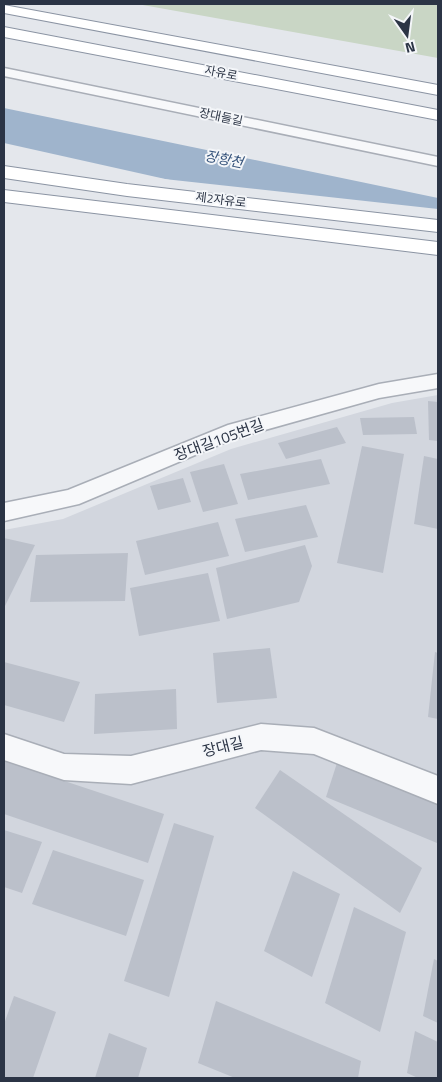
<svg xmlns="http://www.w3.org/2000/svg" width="442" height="1082" font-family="'Titillium Web','Noto Sans KR',sans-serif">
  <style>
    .built { fill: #d2d6de }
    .green { fill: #c9d6c5 }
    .water { fill: #9fb4cc }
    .pier { fill: #e4e7ec }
    .building { fill: #bbc0ca }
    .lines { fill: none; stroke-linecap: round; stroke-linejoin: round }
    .street-casing { stroke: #a9aeb7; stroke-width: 3 }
    .highway-casing { stroke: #8b94a3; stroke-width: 2 }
    .street { fill: #f7f8fa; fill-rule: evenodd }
    .highway { fill: #fff; fill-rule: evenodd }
    .labels { text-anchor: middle; stroke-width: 4; stroke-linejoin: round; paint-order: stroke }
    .far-street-label { font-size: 12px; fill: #2b3445; stroke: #f4f6f9 }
    .far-water-label { font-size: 14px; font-style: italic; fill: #34527a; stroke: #f4f6f9 }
    .street-label { font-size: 15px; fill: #2b3445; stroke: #f4f6f9 }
  </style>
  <rect width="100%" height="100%" fill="#e4e7ec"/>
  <path class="built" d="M438,395V1078H4V530L63,519L231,449L392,403Z"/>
  <path class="green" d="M137,4H438V58Z"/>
  <path class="water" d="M4,108L438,198V240L4,143Z"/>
  <path class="pier" d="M146,177L438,209V242Z"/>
  <g class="building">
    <path d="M428,401L438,402V441L429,440Z"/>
    <path d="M414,417L417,434L363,435L360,418Z"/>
    <path d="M337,427L346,443L286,459L278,443Z"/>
    <path d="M362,446L404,454L383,573L337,563Z"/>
    <path d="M424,456L438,459V529L414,524Z"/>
    <path d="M321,459L330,484L248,500L240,474Z"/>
    <path d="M224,464L238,504L203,512L190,472Z"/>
    <path d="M183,478L191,502L158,510L150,486Z"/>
    <path d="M306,505L318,537L245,552L235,519Z"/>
    <path d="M218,522L229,556L145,575L136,541Z"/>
    <path d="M4,538L35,545L4,608Z"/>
    <path d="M305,545L312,566L299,602L227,619L216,568Z"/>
    <path d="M128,553L125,601L30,602L36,555Z"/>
    <path d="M208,573L220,621L139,636L130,588Z"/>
    <path d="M270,648L277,698L217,703L213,653Z"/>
    <path d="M435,652L438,653V719L428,717Z"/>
    <path d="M4,662L80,682L64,722L4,705Z"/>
    <path d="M176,689L177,729L94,734L95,694Z"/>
    <path d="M4,761L164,814L148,863L4,814Z"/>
    <path d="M337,763L438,804L437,843L326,797Z"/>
    <path d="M280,770L422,868L400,913L255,808Z"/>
    <path d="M174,823L214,836L169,997L124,981Z"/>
    <path d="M4,830L42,842L22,893L4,887Z"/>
    <path d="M53,850L144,880L126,936L32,904Z"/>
    <path d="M293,871L340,894L312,977L264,951Z"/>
    <path d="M354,907L406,932L380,1032L325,1003Z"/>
    <path d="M434,959L438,961V1023L423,1016Z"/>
    <path d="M14,996L56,1012L33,1078H4V1024Z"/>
    <path d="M216,1001L361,1061L358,1078H235L198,1063Z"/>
    <path d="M415,1031L438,1042V1078H418L407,1073Z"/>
    <path d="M109,1033L147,1048L138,1078H95Z"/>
  </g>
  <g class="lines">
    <g class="street-casing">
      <g id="street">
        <path d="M4,68L438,157V166L4,76Z"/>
        <path d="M438,374V388L379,398L233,439L79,504L4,521V503L68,490L228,425L379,384Z"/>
        <path d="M261,724L314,728L438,776V804L314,754L261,750L131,784L64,780L4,760V734L64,754L131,756Z"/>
      </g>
    </g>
    <g class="highway-casing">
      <g id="highway">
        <path d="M4,5L438,85V95L4,13Z"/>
        <path d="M4,27L438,110V120L4,37Z"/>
        <path d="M4,166L127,184L438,220V232L127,196L4,178Z"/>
        <path d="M4,190L438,242V255L4,202Z"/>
      </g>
    </g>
    <use href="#street" class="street"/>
    <use href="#highway" class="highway"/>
  </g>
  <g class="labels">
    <g class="far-street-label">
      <text transform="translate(221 73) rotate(11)" y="4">자유로</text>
      <text transform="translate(221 117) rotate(12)" y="4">장대들길</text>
      <text transform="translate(221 200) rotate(7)" y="4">제2자유로</text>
    </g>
    <g class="far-water-label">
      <text transform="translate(224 159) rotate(11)" y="5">장항천</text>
    </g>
    <g class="street-label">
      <text transform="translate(219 440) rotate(-20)" y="5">장대길105번길</text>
      <text transform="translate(223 747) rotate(-14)" y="5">장대길</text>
    </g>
  </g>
  <rect width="442" height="1082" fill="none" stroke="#2b3445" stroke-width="10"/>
  <g transform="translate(407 35) rotate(166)" stroke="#f4f6f9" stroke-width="4" paint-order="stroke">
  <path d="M0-4L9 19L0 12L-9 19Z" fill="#2b3445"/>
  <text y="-8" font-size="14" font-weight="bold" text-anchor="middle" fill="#2b3445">N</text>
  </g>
</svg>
